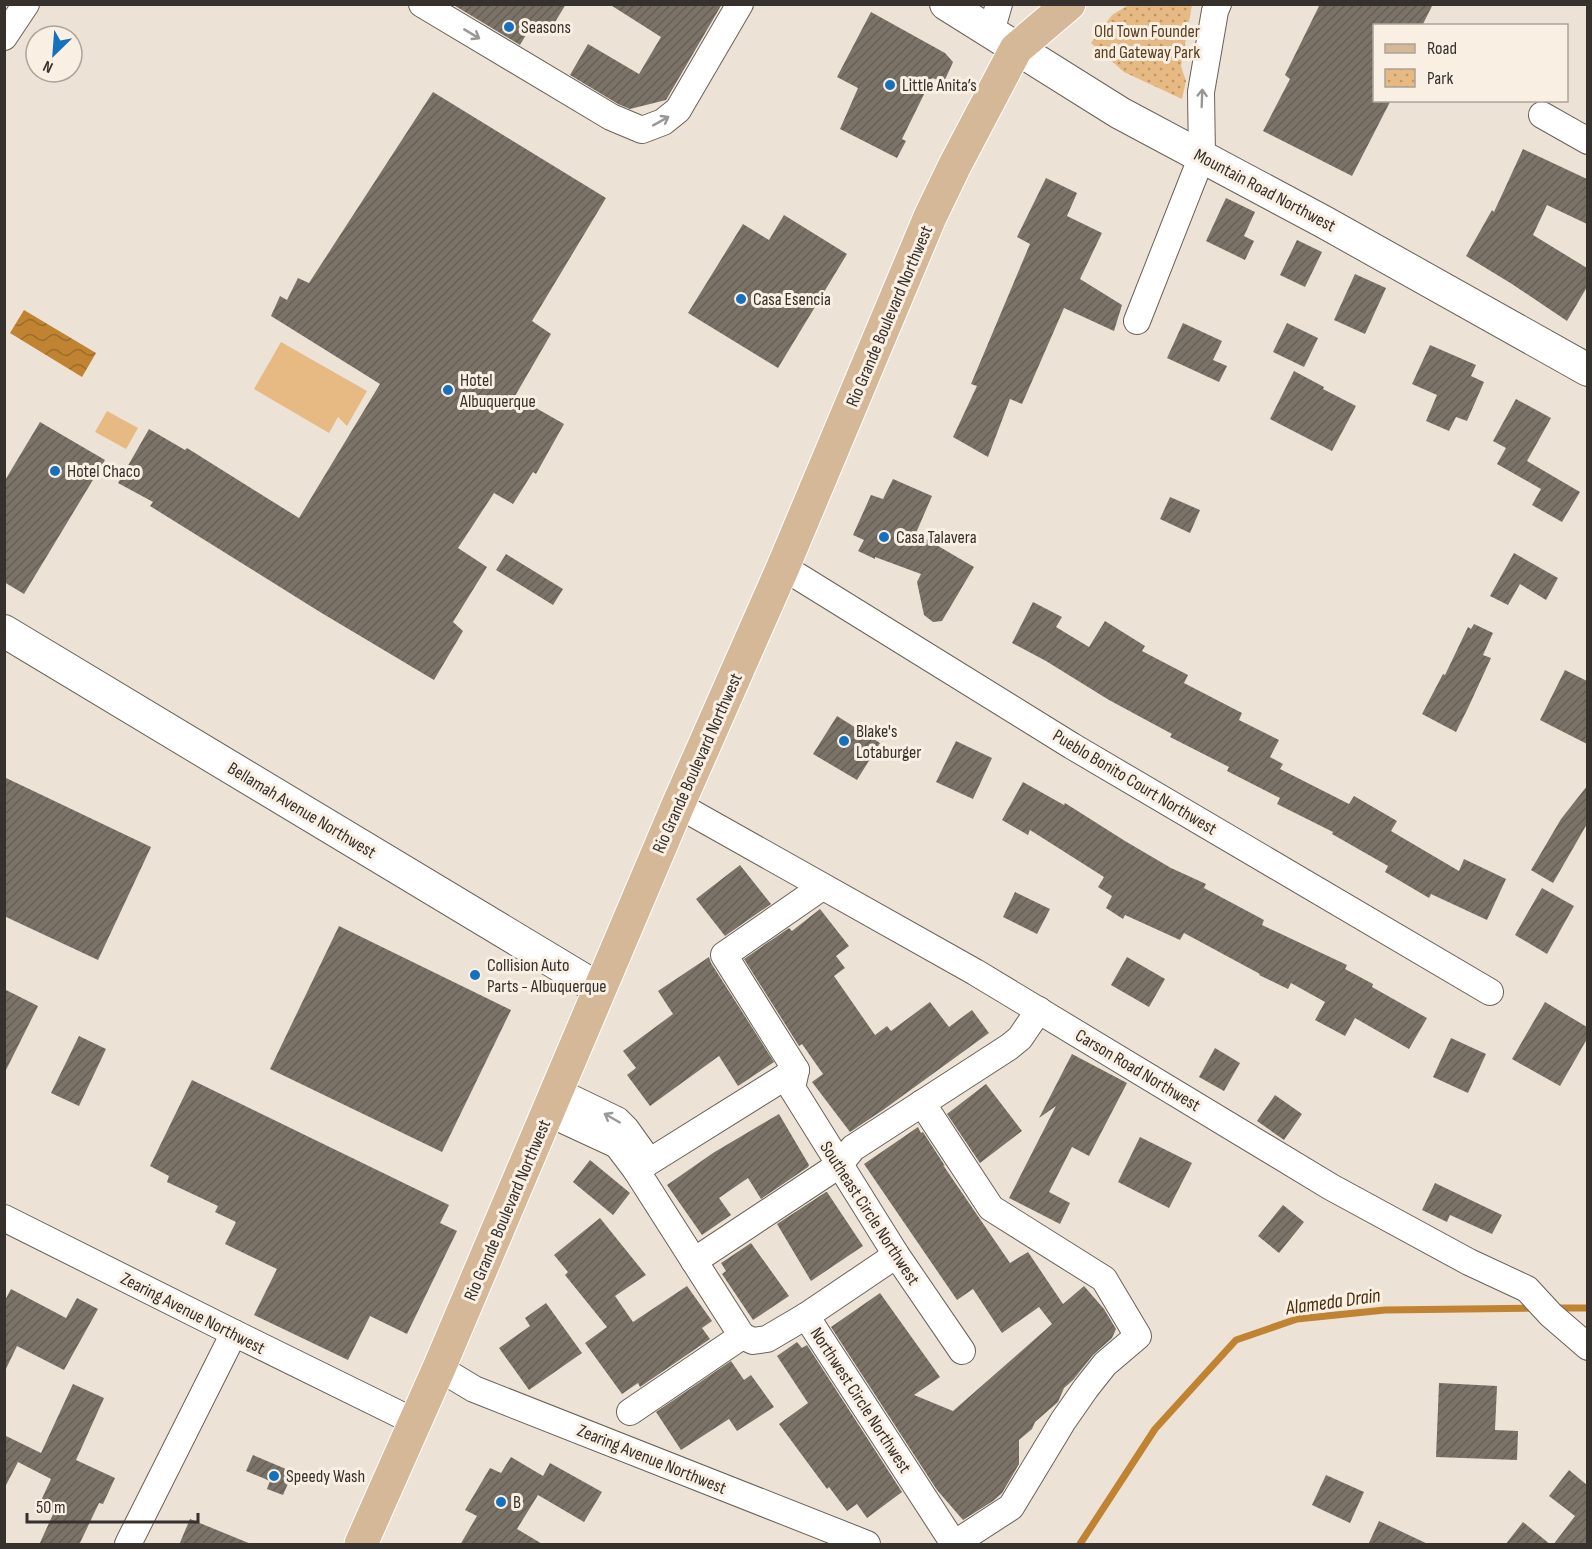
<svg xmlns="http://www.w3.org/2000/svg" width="1592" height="1549" font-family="'Sofia Sans Condensed',sans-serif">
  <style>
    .green { fill: #e7b983 }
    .park { fill: url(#park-dots) }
    .water { fill: url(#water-waves) }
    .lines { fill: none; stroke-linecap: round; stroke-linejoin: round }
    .stream { stroke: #c08331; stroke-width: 7 }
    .building { fill: url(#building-hatch) }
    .minor-casing { stroke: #6a6157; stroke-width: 28 }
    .tertiary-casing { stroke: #6a6157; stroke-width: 34 }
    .primary-casing { stroke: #fff; stroke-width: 35 }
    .minor { stroke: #fff; stroke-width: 26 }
    .tertiary { stroke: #fff; stroke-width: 32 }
    .primary { stroke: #d4b897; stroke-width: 33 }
    .oneway { stroke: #9a9896 }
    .poi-dot { fill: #1570bd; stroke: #faefe3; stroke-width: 2 }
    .labels { text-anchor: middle; stroke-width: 6; stroke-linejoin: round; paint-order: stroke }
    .poi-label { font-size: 18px; fill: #36312d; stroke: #faefe3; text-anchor: start }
    .park-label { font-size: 18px; fill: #5b4020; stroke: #faefe3 }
    .street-label { font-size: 18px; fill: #36312d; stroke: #faefe3 }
    .water-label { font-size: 20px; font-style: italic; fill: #472d0b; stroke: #faefe3 }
  </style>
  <defs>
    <pattern id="park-dots" width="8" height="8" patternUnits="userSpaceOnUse" patternTransform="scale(1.5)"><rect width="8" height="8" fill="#e7b983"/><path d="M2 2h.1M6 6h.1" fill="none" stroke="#bc976c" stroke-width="1.8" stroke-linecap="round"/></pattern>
    <pattern id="water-waves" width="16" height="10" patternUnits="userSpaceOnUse" patternTransform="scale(1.5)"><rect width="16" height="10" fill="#c08331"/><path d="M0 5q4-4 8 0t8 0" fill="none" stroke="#9d6c2a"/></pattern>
    <pattern id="building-hatch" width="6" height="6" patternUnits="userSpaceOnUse" patternTransform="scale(1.5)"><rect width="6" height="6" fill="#7c7368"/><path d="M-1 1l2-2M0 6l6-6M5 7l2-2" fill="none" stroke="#665f56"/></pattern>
  </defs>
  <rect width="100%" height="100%" fill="#ede2d6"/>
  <g class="green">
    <path d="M281,342L367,391L347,426L338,417L329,433L254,389Z"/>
    <path d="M107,411L138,428L126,449L95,432Z"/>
  </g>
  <path class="park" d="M1130,4L1192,5L1181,66L1186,81L1182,99L1124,72L1091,43L1112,15Z"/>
  <path class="water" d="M24,310L96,353L82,377L10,333Z"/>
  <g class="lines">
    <g class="stream">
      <path d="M1556,1308H1588"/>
      <path d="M1080,1544L1155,1429L1236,1340L1297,1319L1385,1310L1536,1308"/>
    </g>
  </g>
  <g class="building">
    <path d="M452,4H566L549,32L533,23L520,45Z"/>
    <path d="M609,4H722L666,100L630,109L618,104L570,75L588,44L639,74L661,37Z"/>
    <path d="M1320,4H1433L1422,26H1374V100H1391L1352,176L1263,131L1290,79L1285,75Z"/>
    <path d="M871,12L945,53L953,62L944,82L932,78L902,139L906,141L897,158L840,129L858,88L837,77Z"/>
    <path d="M433,92L606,198L532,321L551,334L515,396L564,424L536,474L533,472L513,504L494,493L458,548L487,567L453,622L463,631L434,680L320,612L150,506L153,502L118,483L149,429L185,450L187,448L299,518L380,384L271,316L280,296L287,300L298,278L309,283Z"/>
    <path d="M1523,149L1587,179V224L1547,205L1533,235L1587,268V287L1567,321L1512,284L1466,256L1492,210L1494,212Z"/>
    <path d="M1046,178L1077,193L1067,216L1102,233L1080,279L1122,305L1114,331L1064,308L1022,404L1010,399L988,457L953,437L977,386L971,384L1030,244L1017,237Z"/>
    <path d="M1226,198L1255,212L1244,236L1254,241L1245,260L1206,241Z"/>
    <path d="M784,215L847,254L778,368L688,313L743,224L769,240Z"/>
    <path d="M1297,240L1322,252L1305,287L1280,275Z"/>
    <path d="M1355,274L1386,288L1365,334L1334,320Z"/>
    <path d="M1183,323L1222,341L1213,360L1227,366L1219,382L1167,358Z"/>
    <path d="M1287,323L1318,338L1304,367L1273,352Z"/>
    <path d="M1430,345L1476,365L1471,376L1484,382L1467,421L1456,417L1449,431L1426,421L1437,395L1412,384Z"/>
    <path d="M1294,371L1324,387L1323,389L1356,406L1332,451L1270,419Z"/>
    <path d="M1516,399L1551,418L1527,461L1580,492L1562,522L1532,505L1541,489L1497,464L1506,448L1493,441Z"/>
    <path d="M40,422L105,460L24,594L4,582V482Z"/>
    <path d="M893,479L932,496L916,533L974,567L942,621L933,622L924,615L917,582L921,574L875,557V559L858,551L864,540L853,535L871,495L883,499Z"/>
    <path d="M1170,497L1200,510L1190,533L1160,519Z"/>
    <path d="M1514,553L1558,578L1546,600L1520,584L1508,605L1490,596Z"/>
    <path d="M506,554L563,589L553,605L496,570Z"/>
    <path d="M1033,602L1062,617L1056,627L1089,647L1105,621L1145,646L1142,651L1188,675L1184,683L1242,713L1239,720L1279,740L1270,757L1283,764L1280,769L1349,804L1354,796L1397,821L1391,831L1459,871L1464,859L1506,879L1487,920L1431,894L1429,898L1385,872L1388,866L1332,834L1333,832L1277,804L1280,798L1227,771L1229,767L1170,737L1172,734L1109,700L1046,661L1012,643Z"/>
    <path d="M1474,624L1493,633L1483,655L1491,658L1468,708L1456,732L1422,714L1443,674L1445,675L1468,627L1471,629Z"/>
    <path d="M1565,670L1587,681V744L1540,720Z"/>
    <path d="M837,716L880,743L857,780L813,754Z"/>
    <path d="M956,741L992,758L973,799L936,782Z"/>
    <path d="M4,777L151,847L98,960L4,916Z"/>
    <path d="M1023,782L1064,805L1065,803L1125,841L1171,868L1206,884L1204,888L1264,920L1262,925L1347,965L1345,969L1373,984L1372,987L1427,1018L1409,1049L1355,1018L1345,1036L1315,1020L1325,1002L1291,983L1288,989L1259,975L1260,974L1184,933L1180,940L1125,915L1123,919L1106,908L1112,896L1098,887L1104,877L1030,830L1028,835L1002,820Z"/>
    <path d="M1587,786V824L1553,883L1531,870L1561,819Z"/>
    <path d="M740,865L771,904L725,936L696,899Z"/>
    <path d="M1542,888L1574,906L1547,954L1515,935Z"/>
    <path d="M1015,892L1050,909L1037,934L1003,917Z"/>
    <path d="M820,909L849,946L836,956L845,968L834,976L875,1035L887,1026L891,1031L930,1002L949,1027L972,1010L989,1033L883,1110L850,1132L812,1082L823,1074L802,1044L799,1046L744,959L789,928L792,931Z"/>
    <path d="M339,926L511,1010L442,1152L270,1069Z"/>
    <path d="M709,957L711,963L774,1062L738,1086L719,1056L650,1106L627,1075L636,1068L623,1051L673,1014L658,991Z"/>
    <path d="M1127,957L1165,979L1149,1007L1111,985Z"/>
    <path d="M4,989L38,1006L4,1074Z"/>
    <path d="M1545,1002L1587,1027V1039L1560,1086L1512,1059Z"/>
    <path d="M79,1036L106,1049L79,1106L51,1093Z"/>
    <path d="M1451,1038L1486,1054L1468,1093L1433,1077Z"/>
    <path d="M1215,1048L1240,1063L1224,1091L1199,1077Z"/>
    <path d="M1072,1054L1127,1083L1089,1156L1072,1147L1049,1192L1070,1203L1060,1224L1009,1198L1056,1106L1039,1118Z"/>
    <path d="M192,1080L449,1205L440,1223L457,1231L407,1334L370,1316L348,1360L254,1315L277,1269L225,1244L236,1222L215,1212L218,1206L167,1182L169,1176L150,1166Z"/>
    <path d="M986,1084L1022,1131L980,1163L947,1114Z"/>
    <path d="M1275,1095L1302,1114L1284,1140L1257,1121Z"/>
    <path d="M779,1114L809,1165L808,1167L761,1199L748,1178L719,1198L731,1215L702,1235L667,1185L713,1153Z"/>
    <path d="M918,1127L921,1133L923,1132L945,1166L943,1165L1010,1263L1028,1252L1063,1304L1084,1286L1104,1309L1116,1329L1112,1338L1093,1355L1073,1380L1064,1388L1058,1402L1035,1422L1032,1429L1019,1440V1464L1002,1493L993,1501L963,1520L937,1490L831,1327L880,1293L940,1377L914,1395L953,1411L1052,1324L1039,1307L1002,1333L973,1289L957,1300L864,1164Z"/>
    <path d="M1140,1137L1192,1163L1169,1208L1118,1182Z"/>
    <path d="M590,1160L630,1193L613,1215L573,1182Z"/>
    <path d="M1435,1183L1502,1215L1492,1234L1450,1215L1447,1222L1422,1210Z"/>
    <path d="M826,1192H827L863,1246L811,1281L777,1224Z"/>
    <path d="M1283,1205L1304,1222L1279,1253L1258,1236Z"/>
    <path d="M600,1218L646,1275L615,1296L633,1322L687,1286L712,1321L702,1328L710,1339L640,1387L638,1383L622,1394L585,1343L607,1327L565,1275L568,1272L554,1255Z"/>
    <path d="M751,1243L789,1296L753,1320L722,1274L726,1271L721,1263Z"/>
    <path d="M11,1289L66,1318L77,1298L98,1309L64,1370L17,1346L4,1373V1302Z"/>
    <path d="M546,1303L582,1353L529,1390L499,1348L530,1326L525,1318Z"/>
    <path d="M797,1342L802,1348L807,1345L902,1492L867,1518L857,1504L847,1511L829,1487L827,1489L779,1424L808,1403L777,1356Z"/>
    <path d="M731,1361L744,1380L751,1375L774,1407L737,1431L729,1419L681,1450L656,1412Z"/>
    <path d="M1439,1383L1497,1386L1495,1430L1518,1431L1517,1460L1436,1457Z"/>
    <path d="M73,1384L104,1398L76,1460L115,1478L103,1504L99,1503L79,1545H39L54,1512L39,1505L51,1479L18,1462L4,1489V1435L41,1453Z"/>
    <path d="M253,1455L293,1472L283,1495L267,1489L270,1481L246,1471Z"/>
    <path d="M511,1457L543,1476L550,1463L602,1492L584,1522L538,1495L517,1529L544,1545H460L477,1516L465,1510L490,1468L501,1473Z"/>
    <path d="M1569,1470L1587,1485V1545H1553L1575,1516L1549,1496Z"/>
    <path d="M1326,1475L1364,1492L1350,1523L1312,1505Z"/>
    <path d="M190,1519L251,1544V1545H179Z"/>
    <path d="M1379,1521L1430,1545H1368Z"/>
    <path d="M1523,1522L1551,1545H1505Z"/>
  </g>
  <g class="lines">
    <g class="minor-casing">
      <g id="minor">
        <path d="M422,4L611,117L642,130L663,122L678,110L740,4"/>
        <path d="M991,32L999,4"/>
        <path d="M4,37L26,4"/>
        <path d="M1542,115L1588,141"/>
        <path d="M1137,321L1202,156L1201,92L1215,11L1218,4"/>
        <path d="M783,567L1072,746L1490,992"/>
        <path d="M678,805L975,972L1331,1187L1469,1262L1527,1289L1551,1315L1588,1347"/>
        <path d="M822,887L724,955L796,1070L792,1088L895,1253L962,1351"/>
        <path d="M557,1091L617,1120L626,1129L649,1161"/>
        <path d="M922,1103L991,1208L1104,1279L1138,1336L1105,1364L1086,1388L1063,1421L1011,1507L954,1544"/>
        <path d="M548,1113L617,1145L636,1170L742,1336"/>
        <path d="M636,1170L796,1070"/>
        <path d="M4,1218L234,1333L415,1422"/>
        <path d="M694,1261L839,1165L853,1148L1009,1047L1020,1038L1039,1010"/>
        <path d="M806,1316L954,1544"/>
        <path d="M439,1368L474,1389L867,1544"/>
        <path d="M630,1412L742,1336L753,1341L767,1339L806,1316L886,1262L895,1253"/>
        <path d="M128,1544L234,1333"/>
      </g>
    </g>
    <g class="tertiary-casing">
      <g id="tertiary">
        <path d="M946,4L1120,113L1324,222L1588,370"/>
        <path d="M4,631L599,989"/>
      </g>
    </g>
    <g class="primary-casing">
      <path id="primary" d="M361,1544L439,1368L678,805L783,567L930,217L955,165L1016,49L1069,4"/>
    </g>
    <use href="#minor" class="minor"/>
    <use href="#tertiary" class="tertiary"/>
    <use href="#primary" class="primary"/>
  </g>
  <defs><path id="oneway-shaft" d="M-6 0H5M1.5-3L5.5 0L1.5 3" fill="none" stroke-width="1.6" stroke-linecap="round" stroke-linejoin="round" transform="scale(1.5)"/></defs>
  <g class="oneway">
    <use href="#oneway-shaft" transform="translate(472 34) rotate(31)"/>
    <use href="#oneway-shaft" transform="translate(1202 98) rotate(-88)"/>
    <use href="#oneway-shaft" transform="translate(661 121) rotate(-29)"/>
    <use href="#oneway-shaft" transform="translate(612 1118) rotate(-150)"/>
  </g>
  <g class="poi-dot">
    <circle cx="509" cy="27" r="6"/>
    <circle cx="890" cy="85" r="6"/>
    <circle cx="741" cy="299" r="6"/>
    <circle cx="448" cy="390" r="6"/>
    <circle cx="55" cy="471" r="6"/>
    <circle cx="884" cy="537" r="6"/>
    <circle cx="844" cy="741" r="6"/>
    <circle cx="475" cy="975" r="6"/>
    <circle cx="274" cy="1476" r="6"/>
    <circle cx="501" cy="1502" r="6"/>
  </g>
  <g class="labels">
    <g class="poi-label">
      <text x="521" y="33">Seasons</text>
      <text x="902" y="91">Little Anita’s</text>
      <text x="753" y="305">Casa Esencia</text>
      <text x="460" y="386">Hotel<tspan x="460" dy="21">Albuquerque</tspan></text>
      <text x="67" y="477">Hotel Chaco</text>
      <text x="896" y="543">Casa Talavera</text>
      <text x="856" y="737">Blake's<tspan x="856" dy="21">Lotaburger</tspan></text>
      <text x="487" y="971">Collision Auto<tspan x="487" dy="21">Parts - Albuquerque</tspan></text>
      <text x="286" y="1482">Speedy Wash</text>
      <text x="513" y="1508">B</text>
    </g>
    <g class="park-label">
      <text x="1147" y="37">Old Town Founder<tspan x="1147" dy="21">and Gateway Park</tspan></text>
    </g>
    <g class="street-label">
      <text transform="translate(1265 190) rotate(28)" y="6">Mountain Road Northwest</text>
      <text transform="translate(889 316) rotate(-67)" y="6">Rio Grande Boulevard Northwest</text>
      <text transform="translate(697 763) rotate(-66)" y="6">Rio Grande Boulevard Northwest</text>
      <text transform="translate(1135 782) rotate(31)" y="6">Pueblo Bonito Court Northwest</text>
      <text transform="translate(302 810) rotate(31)" y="6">Bellamah Avenue Northwest</text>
      <text transform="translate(1138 1070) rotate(31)" y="6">Carson Road Northwest</text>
      <text transform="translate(507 1210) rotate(-67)" y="6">Rio Grande Boulevard Northwest</text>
      <text transform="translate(870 1213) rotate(57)" y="6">Southeast Circle Northwest</text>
      <text transform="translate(193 1313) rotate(27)" y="6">Zearing Avenue Northwest</text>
      <text transform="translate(861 1400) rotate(57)" y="6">Northwest Circle Northwest</text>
      <text transform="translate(652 1459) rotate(22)" y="6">Zearing Avenue Northwest</text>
    </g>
    <g class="water-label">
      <text transform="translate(1333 1301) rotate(-8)" y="7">Alameda Drain</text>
    </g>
  </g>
  <rect width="1592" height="1549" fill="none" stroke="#36312d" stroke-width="12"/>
  <rect x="1373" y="24" width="195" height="78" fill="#faefe3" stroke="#aca39a" stroke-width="1.5"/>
  <rect x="1385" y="44" width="30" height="9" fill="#d4b897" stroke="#aca39a" stroke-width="1.5"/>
  <text x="1427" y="54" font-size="18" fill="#36312d">Road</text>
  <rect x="1385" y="69" width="30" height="18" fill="url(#park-dots)" stroke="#aca39a" stroke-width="1.5"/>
  <text x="1427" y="84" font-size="18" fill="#36312d">Park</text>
  <g transform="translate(54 54) rotate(205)"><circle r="28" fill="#faefe3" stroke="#aca39a" stroke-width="1.5"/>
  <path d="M0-4.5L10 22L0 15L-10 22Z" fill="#1570bd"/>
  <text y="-9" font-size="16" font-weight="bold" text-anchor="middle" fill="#36312d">N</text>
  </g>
  <path d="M27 1513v9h171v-9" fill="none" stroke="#36312d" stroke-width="3"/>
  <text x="36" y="1513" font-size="18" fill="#36312d" stroke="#faefe3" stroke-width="4.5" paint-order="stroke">50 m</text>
</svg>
